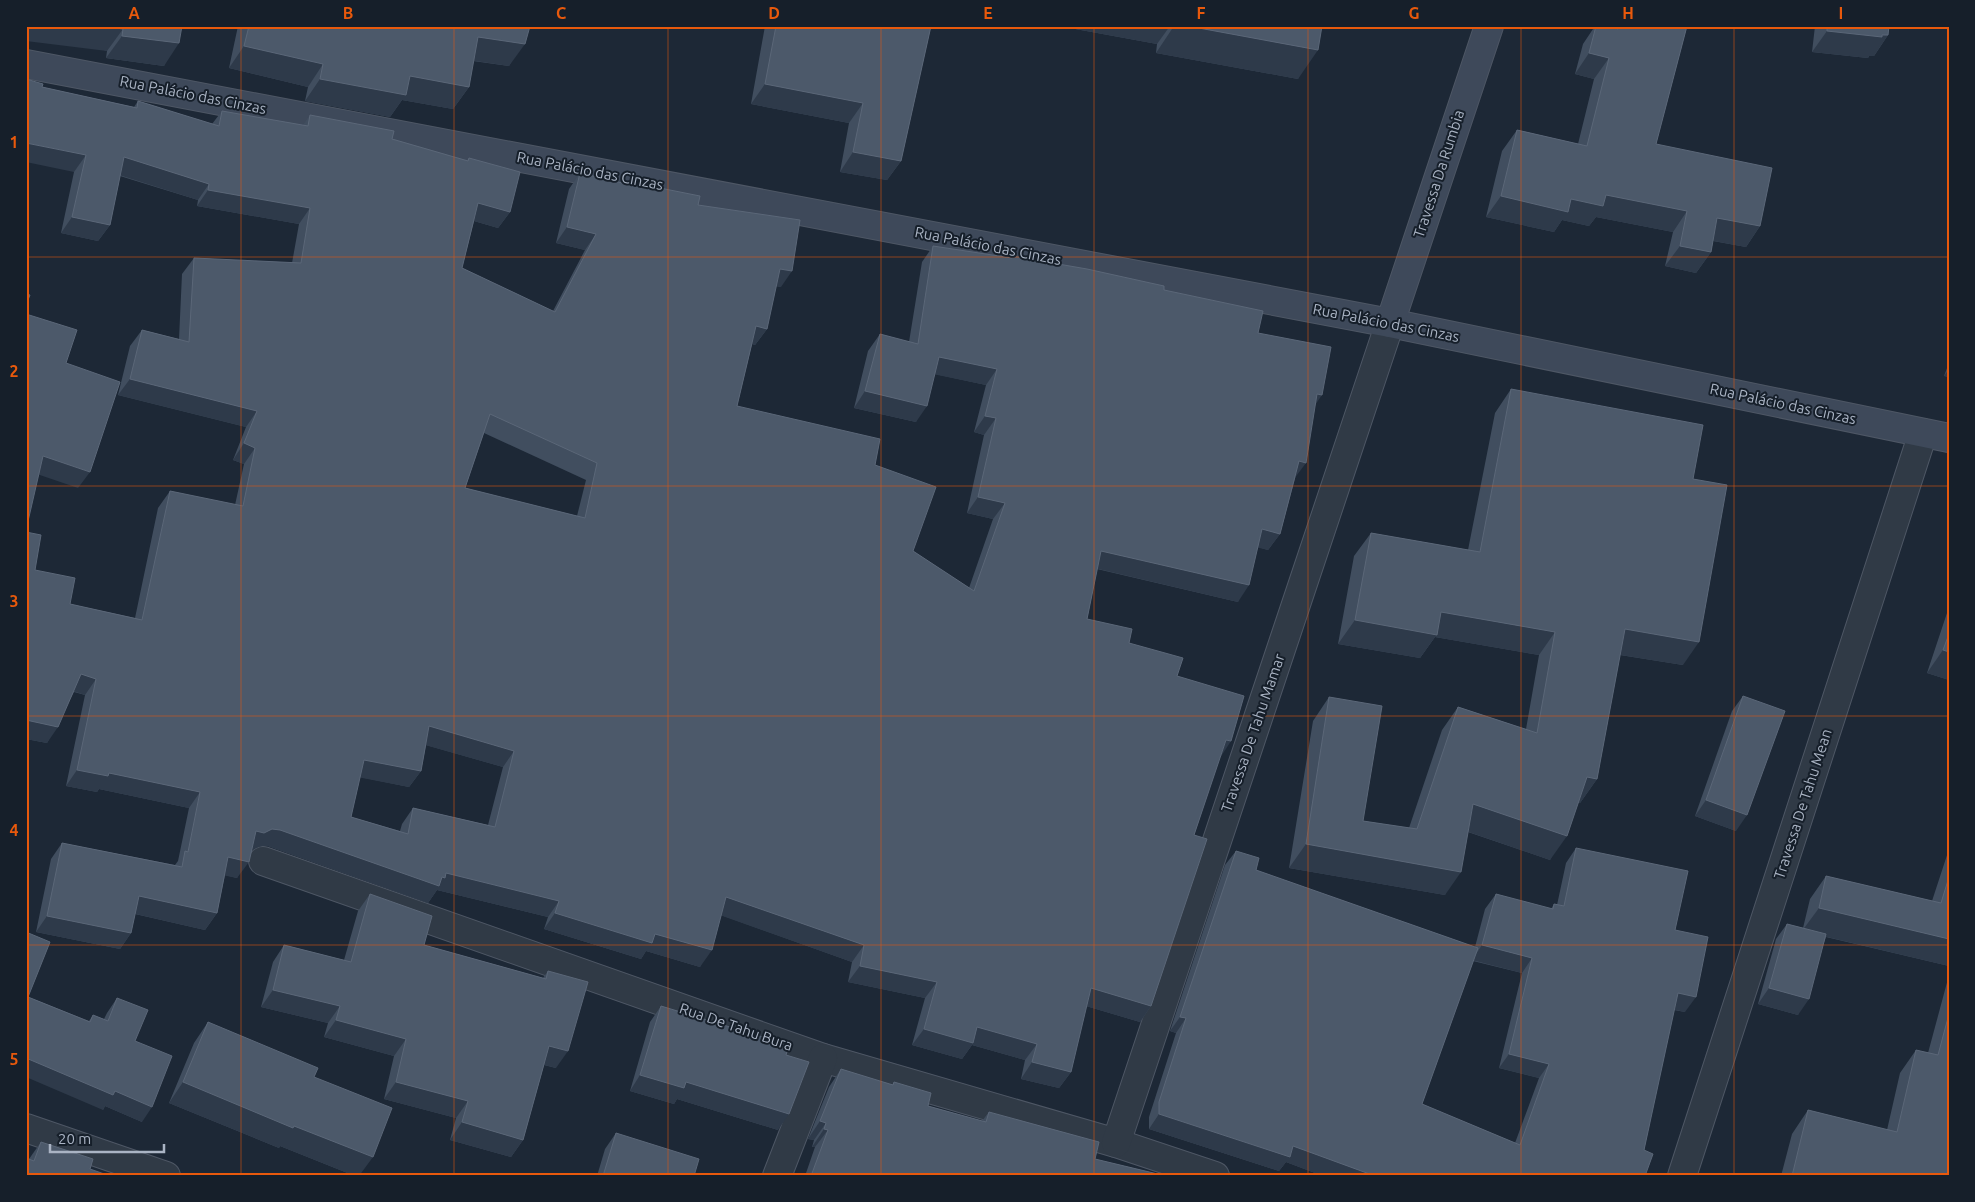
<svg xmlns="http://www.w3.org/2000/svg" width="1975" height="1202" font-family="Ubuntu,sans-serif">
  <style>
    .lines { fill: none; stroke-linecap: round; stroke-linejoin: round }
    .street-casing { stroke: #4e5765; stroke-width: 30 }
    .secondary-casing { stroke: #4e5765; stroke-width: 30 }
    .street { stroke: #303a46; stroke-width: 28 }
    .secondary { stroke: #3e495a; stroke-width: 28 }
    .wall { fill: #414e5f; fill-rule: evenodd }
    .shaded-wall { fill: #2e3a4a }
    .building { fill: #4c596a; stroke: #5b6778; fill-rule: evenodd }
    .grid { fill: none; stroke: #e8590c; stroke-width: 1; stroke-opacity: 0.55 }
    .labels { text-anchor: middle; stroke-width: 4; stroke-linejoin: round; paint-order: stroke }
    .street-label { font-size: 15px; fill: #aab4c4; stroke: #161f2a }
    .neatline { fill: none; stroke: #e8590c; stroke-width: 2 }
    .grid-label { font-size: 16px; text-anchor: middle; font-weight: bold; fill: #e8590c }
  </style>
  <rect width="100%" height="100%" fill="#1d2836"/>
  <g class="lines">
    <g class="street-casing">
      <g id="street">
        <path d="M263,861L823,1058L1116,1143L1215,1176"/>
        <path d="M26,1128L166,1176"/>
        <path d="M1116,1143L1390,323"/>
        <path d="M777,1176L823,1058"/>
        <path d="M1682,1176L1923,433"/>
      </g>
    </g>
    <g class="secondary-casing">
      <g id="secondary">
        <path d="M26,64L1390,323L1949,438"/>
        <path d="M1390,323L1489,26"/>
      </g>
    </g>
    <use href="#street" class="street"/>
    <use href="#secondary" class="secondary"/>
  </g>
  <g class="wall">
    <path d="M26,26H182L164,66L106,58L107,51Z"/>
    <path d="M238,26H530L509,66L473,61L469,87L453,109L402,100L390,117L305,101L308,87L229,68Z"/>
    <path d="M765,26H931L901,161L887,180L840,172L849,123L751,104Z"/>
    <path d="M1059,26H1322L1298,79L1156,53L1157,44Z"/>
    <path d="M1595,26H1687L1656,144L1760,226L1746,247L1713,241L1711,252L1696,273L1665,266L1673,232L1596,217L1589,226L1562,220L1554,232L1486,217L1502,151L1517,130L1578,144L1594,79L1575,74L1583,44Z"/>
    <path d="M1815,26H1889L1888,35L1874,56H1869L1868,58L1812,52Z"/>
    <path d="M42,87L134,107L138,101L212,124L222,111L303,125L310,115L467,160L469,158L510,212L498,228L474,221L462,268L553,311L585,250L556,243L569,189L580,173L633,185L635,183L698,205L781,287L776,286L767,329L755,345L752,344L737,406L875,465L913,551L969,588L993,519L967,513L984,435L974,432L986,385L935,374L916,422L854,408L868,351L880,334L909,342L922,262L933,246L1011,258L1012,256L1164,290L1258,333L1315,405L1280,534L1268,550L1258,547L1238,602L1097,569L1087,619L1129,643L1177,676L1220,757L1194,835L1151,1006L1140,1022L1086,1006L1071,1072L1059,1088L1021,1079L1025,1060L972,1045L962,1059L912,1045L925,998L848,982L852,962L721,915L700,967L646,951L641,959L544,929L548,917L437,890L428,903L268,846H261L251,849L237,878L225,875L217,913L205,930L135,914L131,933L120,949L36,932L51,859L62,843L175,865L178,861L189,808L99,789L97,792L66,786L85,695L74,692L47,743L26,739V532L35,570L70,604L135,618L158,508L170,491L235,505L244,464L233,460L246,427L118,395L130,346L142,330L179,339L182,274L194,258L292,263L299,224L197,206L198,200L120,176L110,225L98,241L61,233L74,172ZM484,433L586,480L577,516L465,488ZM426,745L503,767L488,825L413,808L402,824L400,831L351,817L360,777L409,787L421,771Z"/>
    <path d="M1949,363V377L1944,376Z"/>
    <path d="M1511,389L1693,479L1683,665L1620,655L1597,779L1580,803L1578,802L1550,860L1468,832L1445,895L1289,868L1313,721L1329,697L1363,821L1409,828L1442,730L1458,707L1526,729L1539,655L1435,637L1420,658L1338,644L1354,556L1371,533L1468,550L1495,413Z"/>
    <path d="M1949,607V680L1927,673Z"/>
    <path d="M1743,696L1736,831L1695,816L1732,711Z"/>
    <path d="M1576,848L1675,930L1685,1012L1674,1010L1644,1150L1645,1176H1323L1286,1162L1279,1171L1149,1129V1117L1176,1033L1170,1031L1225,865L1236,851L1256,870L1475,947L1485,909L1496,894L1551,909L1554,904L1557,905L1566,863ZM1473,961L1522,973L1499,1068L1539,1078L1515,1143L1422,1104Z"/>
    <path d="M1949,849V966L1826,937L1798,1015L1758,1004L1776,939L1787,924L1803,928L1810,899L1826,876L1932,901Z"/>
    <path d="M370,894L424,945L543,978L548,971L556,1068L544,1065L523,1140L511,1157L450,1140L456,1118L384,1099L394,1056L324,1037L328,1023L261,1007L273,962L284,945L344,960L358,911Z"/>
    <path d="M1949,975V1176H1781L1792,1134L1808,1110L1887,1130L1900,1073L1916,1050L1928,1053Z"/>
    <path d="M28,997L89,1021L93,1015L104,1019L107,1013L117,998L135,1041L142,1122L105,1106L103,1110Z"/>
    <path d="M661,1006L786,1055L778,1130L677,1099L674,1104L630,1091L650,1022Z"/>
    <path d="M208,1022L314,1077L359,1176H355L280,1146L279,1148L169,1103L194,1043Z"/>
    <path d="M841,1069L892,1085L894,1082L928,1106L982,1121L989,1112L1095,1159L1166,1176H805L815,1147H812L814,1140L808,1139L829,1087Z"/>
    <path d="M616,1133L694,1176H597L605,1149Z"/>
    <path d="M41,1142L90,1169L26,1176L29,1159Z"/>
  </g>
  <g class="shaded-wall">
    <path d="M26,26H101L123,29L107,51L26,41Z"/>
    <path d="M1059,26H1170L1157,44Z"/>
    <path d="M1174,26H1188L1318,50L1298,79L1156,53Z"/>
    <path d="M1827,31L1888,35L1874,56H1869L1868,58L1812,52Z"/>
    <path d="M122,36L179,43L164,66L106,58Z"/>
    <path d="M478,37L525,44L509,66L462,59Z"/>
    <path d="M244,46L323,64L308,87L229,68Z"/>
    <path d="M1589,53L1609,58L1594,79L1575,74Z"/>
    <path d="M410,76L469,87L453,109L402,100L390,117L305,101L320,79Z"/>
    <path d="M765,84L863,103L849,123L751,104Z"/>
    <path d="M26,143L86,155L74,172L26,162Z"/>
    <path d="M853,152L901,161L887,180L840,172Z"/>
    <path d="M124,157L209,184L198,200L113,173Z"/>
    <path d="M208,190L310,208L299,224L197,206Z"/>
    <path d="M1606,195L1687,211L1673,232L1596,217L1589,226L1562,220L1554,232L1486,217L1501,196L1571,199Z"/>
    <path d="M478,203L510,212L498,228L467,219Z"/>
    <path d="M72,217L110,225L98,241L61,233Z"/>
    <path d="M1717,218L1760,226L1746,247L1703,239Z"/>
    <path d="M567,227L596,234L585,250L556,243Z"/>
    <path d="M1680,246L1711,252L1696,273L1665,266Z"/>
    <path d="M780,269L792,271L781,287L769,285Z"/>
    <path d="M756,326L767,329L755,345L745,342Z"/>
    <path d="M939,357L997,369L986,385L928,373Z"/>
    <path d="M1949,369V377L1944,376Z"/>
    <path d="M130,379L257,411L246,427L118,395Z"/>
    <path d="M865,391L927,406L916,422L854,408Z"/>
    <path d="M1317,394L1322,395L1311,411Z"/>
    <path d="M985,416L996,418L984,435L974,432Z"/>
    <path d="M244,443L255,448L244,464L233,460Z"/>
    <path d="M43,456L90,472L78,488L31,472Z"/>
    <path d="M1299,461L1306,463L1294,479Z"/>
    <path d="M978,497L1005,503L993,519L967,513Z"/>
    <path d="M1262,529L1280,534L1268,550L1251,546Z"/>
    <path d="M1101,551L1249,585L1238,602L1090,567Z"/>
    <path d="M1441,612L1555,632L1539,655L1435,637L1420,658L1338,644L1355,620Z"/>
    <path d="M1625,629L1699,642L1683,665L1608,653Z"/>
    <path d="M1943,650L1949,652V680L1927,673Z"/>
    <path d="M81,674L96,679L85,695L70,690Z"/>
    <path d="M26,720L58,727L47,743L26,739Z"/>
    <path d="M429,726L514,751L503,767L418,743Z"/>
    <path d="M1226,740L1231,741L1220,758Z"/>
    <path d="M364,760L421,771L409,787L352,776Z"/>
    <path d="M77,770L109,773L200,792L189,808L99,789L97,792L66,786Z"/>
    <path d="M1587,777L1597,779L1580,803L1570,801Z"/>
    <path d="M1706,800L1747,815L1736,831L1695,816Z"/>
    <path d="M1473,804L1567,836L1550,860L1457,828Z"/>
    <path d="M272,829L280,830L442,877L446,873L559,901L548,917L437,890L428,903L268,846H261L252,850L244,847L256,831Z"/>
    <path d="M1306,844L1461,872L1445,895L1289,868Z"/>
    <path d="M228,857L249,862L237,878L217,874Z"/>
    <path d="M139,896L217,913L205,930L127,912Z"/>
    <path d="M726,897L864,945L852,962L714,913Z"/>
    <path d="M1819,908L1949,939V966L1802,931Z"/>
    <path d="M555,913L655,934L712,950L700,967L646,951L641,959L544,929Z"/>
    <path d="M47,916L131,933L120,949L36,932Z"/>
    <path d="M1482,945L1532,958L1522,973L1472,960Z"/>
    <path d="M860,966L937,982L925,998L848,982Z"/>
    <path d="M1091,988L1151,1006L1140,1022L1079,1004Z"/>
    <path d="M1769,988L1809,999L1798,1015L1758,1004Z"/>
    <path d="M273,990L340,1006L328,1023L261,1007Z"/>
    <path d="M1678,993L1696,997L1685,1012L1667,1008Z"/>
    <path d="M1180,1017L1186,1018L1176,1033L1170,1031Z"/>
    <path d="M336,1020L406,1039L394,1056L324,1037Z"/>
    <path d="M977,1027L1037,1044L1025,1060L972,1045L962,1059L912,1045L924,1029Z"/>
    <path d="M549,1046L568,1051L556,1068L537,1063Z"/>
    <path d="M1509,1054L1549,1064L1539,1078L1499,1068Z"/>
    <path d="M26,1058L115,1091L152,1107L142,1122L105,1106L103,1110L26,1077Z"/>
    <path d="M1032,1062L1071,1072L1059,1088L1021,1079Z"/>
    <path d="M640,1075L686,1082L789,1114L778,1130L677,1099L674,1104L630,1091Z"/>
    <path d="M183,1082L373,1157L359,1176H355L280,1146L279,1148L169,1103Z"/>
    <path d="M396,1082L468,1101L456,1118L384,1099Z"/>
    <path d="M1159,1114L1293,1146L1375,1176H1323L1286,1162L1279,1171L1149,1129Z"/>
    <path d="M820,1121L826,1123L814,1140L808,1139Z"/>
    <path d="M462,1122L523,1140L511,1157L450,1140Z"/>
    <path d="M824,1129L828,1130L815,1147H812Z"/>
  </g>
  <g class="building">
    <path d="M101,26H182L179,43L122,36L123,29Z"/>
    <path d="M249,26H530L525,44L478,37L469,87L410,76L406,95L320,79L323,64L244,46Z"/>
    <path d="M776,26H931L901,161L853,152L863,103L765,84Z"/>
    <path d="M1188,26H1322L1318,50Z"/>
    <path d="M1596,26H1609L1618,29L1619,26H1687L1656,144L1772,168L1760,226L1717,218L1711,252L1680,246L1687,211L1606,195L1603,206L1571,199L1568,212L1501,196L1517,130L1587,146L1609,58L1589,53Z"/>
    <path d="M1827,26H1889L1888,35H1882V37L1827,31Z"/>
    <path d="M26,79L43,84L42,87L137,108L138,101L219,126L222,111L308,126L310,115L394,131L392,139L468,161L469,158L520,172L510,212L478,203L462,268L555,312L596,234L567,227L580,173L635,186V183L700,196L698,205L800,220L792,271L780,269L767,329L756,326L737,406L880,439L875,465L936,487L913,551L974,591L1005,503L978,497L996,418L985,416L997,369L939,357L927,406L865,391L880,334L918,344L933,246L1012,258V256L1087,269L1164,286V290L1263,311L1258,333L1331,347L1322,395L1317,394L1306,463L1299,461L1280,534L1262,529L1249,585L1101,551L1087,619L1132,629L1129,643L1183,658L1177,676L1244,696L1231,741L1226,740L1194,835L1207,839L1151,1006L1091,988L1071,1072L1032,1062L1037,1044L977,1027L973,1043L924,1029L937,982L860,966L864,945L726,897L712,950L655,934L652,943L555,913L559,901L446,873L445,878L442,877L439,886L280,830L272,829L264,833L256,831L249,862L228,857L217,913L139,896L131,933L47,916L62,843L182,867L185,851L188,852L200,792L109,773L108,776L77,770L96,679L81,674L58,727L26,720V532L41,535L35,570L75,578L70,604L142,620L170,491L243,506L255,448L244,443L257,411L130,379L142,330L189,342L194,258L301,263L310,208L208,190L209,184L124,157L110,225L72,217L86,155L26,143ZM490,414L597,463L585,518L465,488ZM429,726L514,751L495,827L413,808L408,834L351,817L364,760L421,771Z"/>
    <path d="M26,294L30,295L26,305Z"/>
    <path d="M26,314L77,330L66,363L120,382L90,472L43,456L26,530Z"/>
    <path d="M1511,389L1703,425L1693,479L1727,485L1699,642L1625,629L1597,779L1587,777L1567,836L1473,804L1461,872L1306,844L1329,697L1382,706L1363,821L1417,829L1458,707L1537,733L1555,632L1441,612L1437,635L1355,620L1371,533L1480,552Z"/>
    <path d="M1949,634V652L1943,650Z"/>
    <path d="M1743,696L1785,711L1747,815L1706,800Z"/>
    <path d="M1576,848L1688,871L1675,930L1708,937L1696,997L1678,993L1644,1150L1653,1154L1645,1176H1375L1293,1146L1290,1157L1159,1114V1102L1186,1018L1180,1017L1236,851L1259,858L1256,870L1478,948L1422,1104L1520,1145L1549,1064L1509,1054L1532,958L1482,945L1496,894L1553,909L1554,904L1564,906Z"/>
    <path d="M1826,876L1941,903L1949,877V939L1819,908Z"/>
    <path d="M370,894L432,916L424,945L546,979L548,971L588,982L568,1051L549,1046L523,1140L462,1122L468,1101L396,1082L406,1039L336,1020L340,1006L273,990L284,945L351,962Z"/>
    <path d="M1787,924L1826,934L1809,999L1769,988Z"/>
    <path d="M26,932L50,942L28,997L90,1022L93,1015L108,1021L117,998L148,1010L135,1041L172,1056L152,1107L115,1091L113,1095L26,1058Z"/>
    <path d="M661,1006L789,1045L786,1055L809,1062L789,1114L686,1082L684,1088L640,1075Z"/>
    <path d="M1949,1014V1176H1792L1808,1110L1897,1132L1916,1050L1938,1055Z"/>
    <path d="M208,1022L318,1068L314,1077L392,1108L373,1157L294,1126L293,1128L183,1082Z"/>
    <path d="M841,1069L893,1085L894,1082L931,1093L928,1106L986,1122L989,1112L1099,1142L1095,1159L1166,1176H811L828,1130L824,1129L826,1123L820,1121Z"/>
    <path d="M616,1133L699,1159L694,1176H603Z"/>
    <path d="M41,1142L93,1159L90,1169L110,1176H26V1158L34,1161Z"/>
  </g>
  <path class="grid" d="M241,26V1176M454,26V1176M668,26V1176M881,26V1176M1094,26V1176M1308,26V1176M1521,26V1176M1734,26V1176M26,257H1949M26,486H1949M26,716H1949M26,945H1949"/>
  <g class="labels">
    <g class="street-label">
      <text transform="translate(193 95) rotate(11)" y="5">Rua Palácio das Cinzas</text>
      <text transform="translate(590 171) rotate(11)" y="5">Rua Palácio das Cinzas</text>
      <text transform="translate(1439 174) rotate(-72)" y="5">Travessa Da Rumbia</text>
      <text transform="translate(988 246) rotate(11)" y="5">Rua Palácio das Cinzas</text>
      <text transform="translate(1386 323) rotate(11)" y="5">Rua Palácio das Cinzas</text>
      <text transform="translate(1783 404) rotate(12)" y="5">Rua Palácio das Cinzas</text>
      <text transform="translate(1253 733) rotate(-71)" y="5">Travessa De Tahu Mamar</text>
      <text transform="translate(1803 804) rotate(-72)" y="5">Travessa De Tahu Mean</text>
      <text transform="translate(736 1027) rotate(19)" y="5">Rua De Tahu Bura</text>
    </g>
  </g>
  <rect width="1975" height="1202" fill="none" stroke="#161f2a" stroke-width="55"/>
  <path d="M50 1144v8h114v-8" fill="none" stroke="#aab4c4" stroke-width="2.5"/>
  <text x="58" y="1144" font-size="15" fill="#aab4c4" stroke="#161f2a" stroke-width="4" paint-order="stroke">20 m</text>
  <rect x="28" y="28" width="1920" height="1146" class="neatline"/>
  <g class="grid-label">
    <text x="134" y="19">A</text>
    <text x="348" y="19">B</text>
    <text x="561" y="19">C</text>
    <text x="774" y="19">D</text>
    <text x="988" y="19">E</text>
    <text x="1201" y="19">F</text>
    <text x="1414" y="19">G</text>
    <text x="1628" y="19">H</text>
    <text x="1841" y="19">I</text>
    <text x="14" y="148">1</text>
    <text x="14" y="377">2</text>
    <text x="14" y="607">3</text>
    <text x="14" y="836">4</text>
    <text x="14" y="1065">5</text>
  </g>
</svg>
